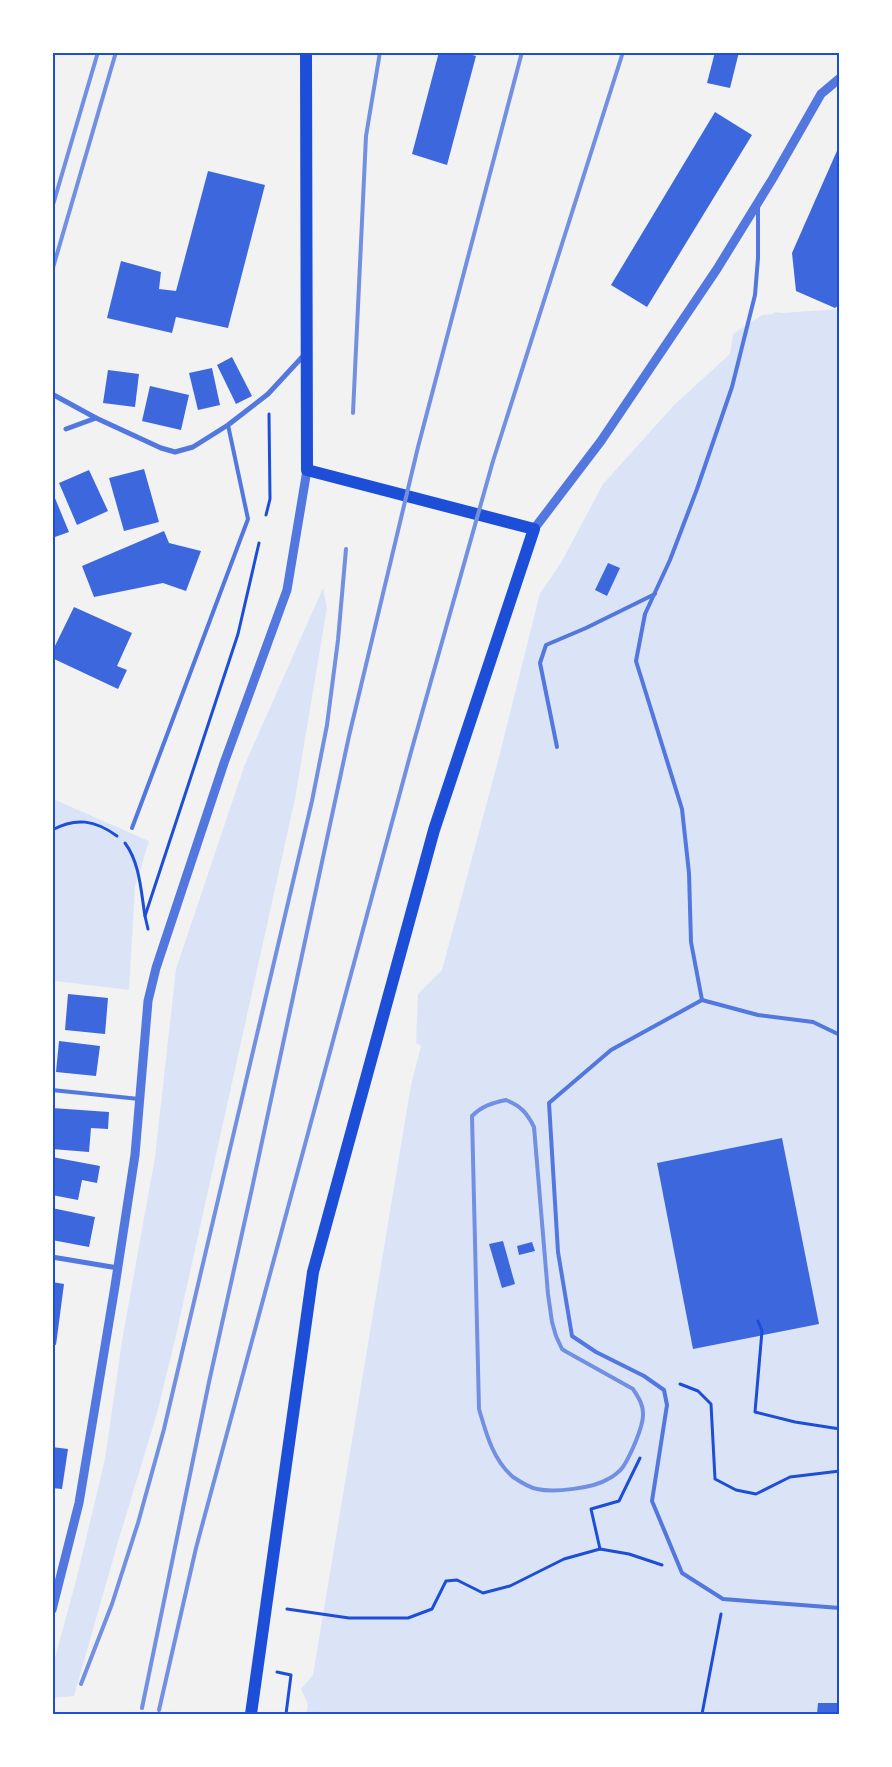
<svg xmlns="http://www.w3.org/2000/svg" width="892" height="1767" font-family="'Varela Round',sans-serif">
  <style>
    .green { fill: #dbe4f7 }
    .building { fill: #3d67dc }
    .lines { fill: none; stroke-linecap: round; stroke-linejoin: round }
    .path { stroke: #1d4ed8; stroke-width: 3 }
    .service { stroke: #5277de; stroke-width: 4 }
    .minor { stroke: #5277de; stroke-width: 5 }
    .tertiary { stroke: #5277de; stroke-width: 9 }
    .primary { stroke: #1d4ed8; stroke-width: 12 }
    .rail { stroke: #7290e2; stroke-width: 4 }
    .neatline { fill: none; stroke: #1d4ed8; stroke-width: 2 }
  </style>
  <rect width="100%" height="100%" fill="#f2f2f2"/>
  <g class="green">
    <path d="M839,309V1714H306L308,1704L301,1689L313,1675L411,1085L421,1046L416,1043L418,994L442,970L498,761L540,593L561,563L603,484L675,404L730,354L733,334L762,315L773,314L775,312L781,313Z"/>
    <path d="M323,588L327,608L295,799L175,1340L157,1413L118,1542L74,1696L53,1698V1665L77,1577L105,1459L122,1341L155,1157L176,969L245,764Z"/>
    <path d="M53,799L149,841L135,887L129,990L55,981L53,995Z"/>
  </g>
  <g class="building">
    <path d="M439,52H462L476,56L447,165L412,154Z"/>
    <path d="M715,52H739L730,88L707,83Z"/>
    <path d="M715,112L752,135L647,307L611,285Z"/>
    <path d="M840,144V304L835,308L796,291L792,253Z"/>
    <path d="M208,171L265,185L228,328L176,317L172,333L107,318L121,261L161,272L159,289L176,291Z"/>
    <path d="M232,357L252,396L236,404L217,365Z"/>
    <path d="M212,368L220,405L198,410L189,373Z"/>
    <path d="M108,370L139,374L135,407L103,403Z"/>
    <path d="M150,386L189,395L181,430L142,421Z"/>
    <path d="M144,469L159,522L124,531L109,478Z"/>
    <path d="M89,470L108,511L77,525L59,483Z"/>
    <path d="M52,491L69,532L52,538Z"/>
    <path d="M164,531L169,543L201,551L186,591L163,583L94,597L82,566Z"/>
    <path d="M608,563L620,568L607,596L595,590Z"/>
    <path d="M74,607L132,633L117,666L127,670L118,689L52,658V652Z"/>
    <path d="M68,994L108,998L105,1034L65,1030Z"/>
    <path d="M59,1041L100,1046L96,1076L56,1072Z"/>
    <path d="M52,1108L109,1112L108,1129L91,1128L89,1152L52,1149Z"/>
    <path d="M782,1138L819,1324L693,1349L657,1163Z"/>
    <path d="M52,1157L100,1166L97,1183L82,1180L78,1200L52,1195Z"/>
    <path d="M52,1208L95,1217L89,1247L52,1240Z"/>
    <path d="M503,1241L515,1284L502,1288L489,1244Z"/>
    <path d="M532,1242L535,1251L519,1255L517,1246Z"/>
    <path d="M52,1282L64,1284L56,1345L52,1344Z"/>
    <path d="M52,1447L68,1449L62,1489L52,1488Z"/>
    <path d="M818,1703H840V1714H817Z"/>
  </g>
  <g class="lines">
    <g class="path">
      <path d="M266,515L270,499L269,414"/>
      <path d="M52,830C76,817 95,820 117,836"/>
      <path d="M125,843C140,863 141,892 145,916"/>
      <path d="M148,929L145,916L238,634L259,543"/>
      <path d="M758,1321L762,1331L755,1412L795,1422L840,1429"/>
      <path d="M680,1384L698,1391L711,1404L715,1479L736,1490L756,1494L790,1477L840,1471"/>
      <path d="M600,1549L591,1509L619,1501L640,1458"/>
      <path d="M287,1609L349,1618H408L432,1609L446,1581L457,1580L483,1593L510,1586L564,1559L600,1549L629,1554L662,1565"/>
      <path d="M277,1672L291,1675L286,1714"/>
      <path d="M702,1714L721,1614"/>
    </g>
    <g class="service">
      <path d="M557,747L540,663L546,645L586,628L655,594"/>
      <path d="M132,828L248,519L228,425"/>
      <path d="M702,1000L691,942L689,873L682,809L636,661L645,614L670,560L697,489L732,387L755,295L758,258V208"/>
      <path d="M840,1035L813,1022L758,1015L702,1000L611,1050L549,1103L558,1252L572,1336L596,1352L644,1376L664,1390L667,1405L652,1501L682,1573L723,1599L840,1608"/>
      <path d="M52,1090L139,1099"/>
    </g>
    <g class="minor">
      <path d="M52,394L96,418L161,448L175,452L193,447L228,425L268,394L305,354"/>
      <path d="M66,429L96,418"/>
      <path d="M52,1257L118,1268"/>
    </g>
    <g class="tertiary">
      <path d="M534,529L601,441L717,269L773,178L821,94L840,78"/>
      <path d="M52,1610L79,1503L115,1286L135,1155L148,1001L156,968L224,763L287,590L307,470"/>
    </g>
    <path class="primary" d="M251,1714L313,1272L434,830L534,529L307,470L306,52"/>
    <g class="rail">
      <path d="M52,208L98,52"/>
      <path d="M52,271L116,52"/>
      <path d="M353,413L366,136L380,52"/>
      <path d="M506,1100C521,1106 527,1113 534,1127L548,1294L552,1322L556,1336L562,1349L565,1351L633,1389C638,1397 643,1404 643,1413C644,1426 630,1456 623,1467C620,1471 613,1477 608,1479C594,1488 554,1493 537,1489C530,1488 519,1481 513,1477C493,1460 486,1433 479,1409L472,1116C482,1106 492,1103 506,1100Z"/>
      <path d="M81,1684L112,1604L138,1523L164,1429L312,801L327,725L338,640L346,549"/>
      <path d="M142,1708L209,1382L251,1193L349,736L418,447L522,52"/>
      <path d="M159,1710L196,1548L411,752L493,461L623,52"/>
    </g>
  </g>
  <rect width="892" height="1767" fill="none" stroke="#ffffff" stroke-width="108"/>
  <rect x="54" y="54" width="784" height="1659" class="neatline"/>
</svg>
